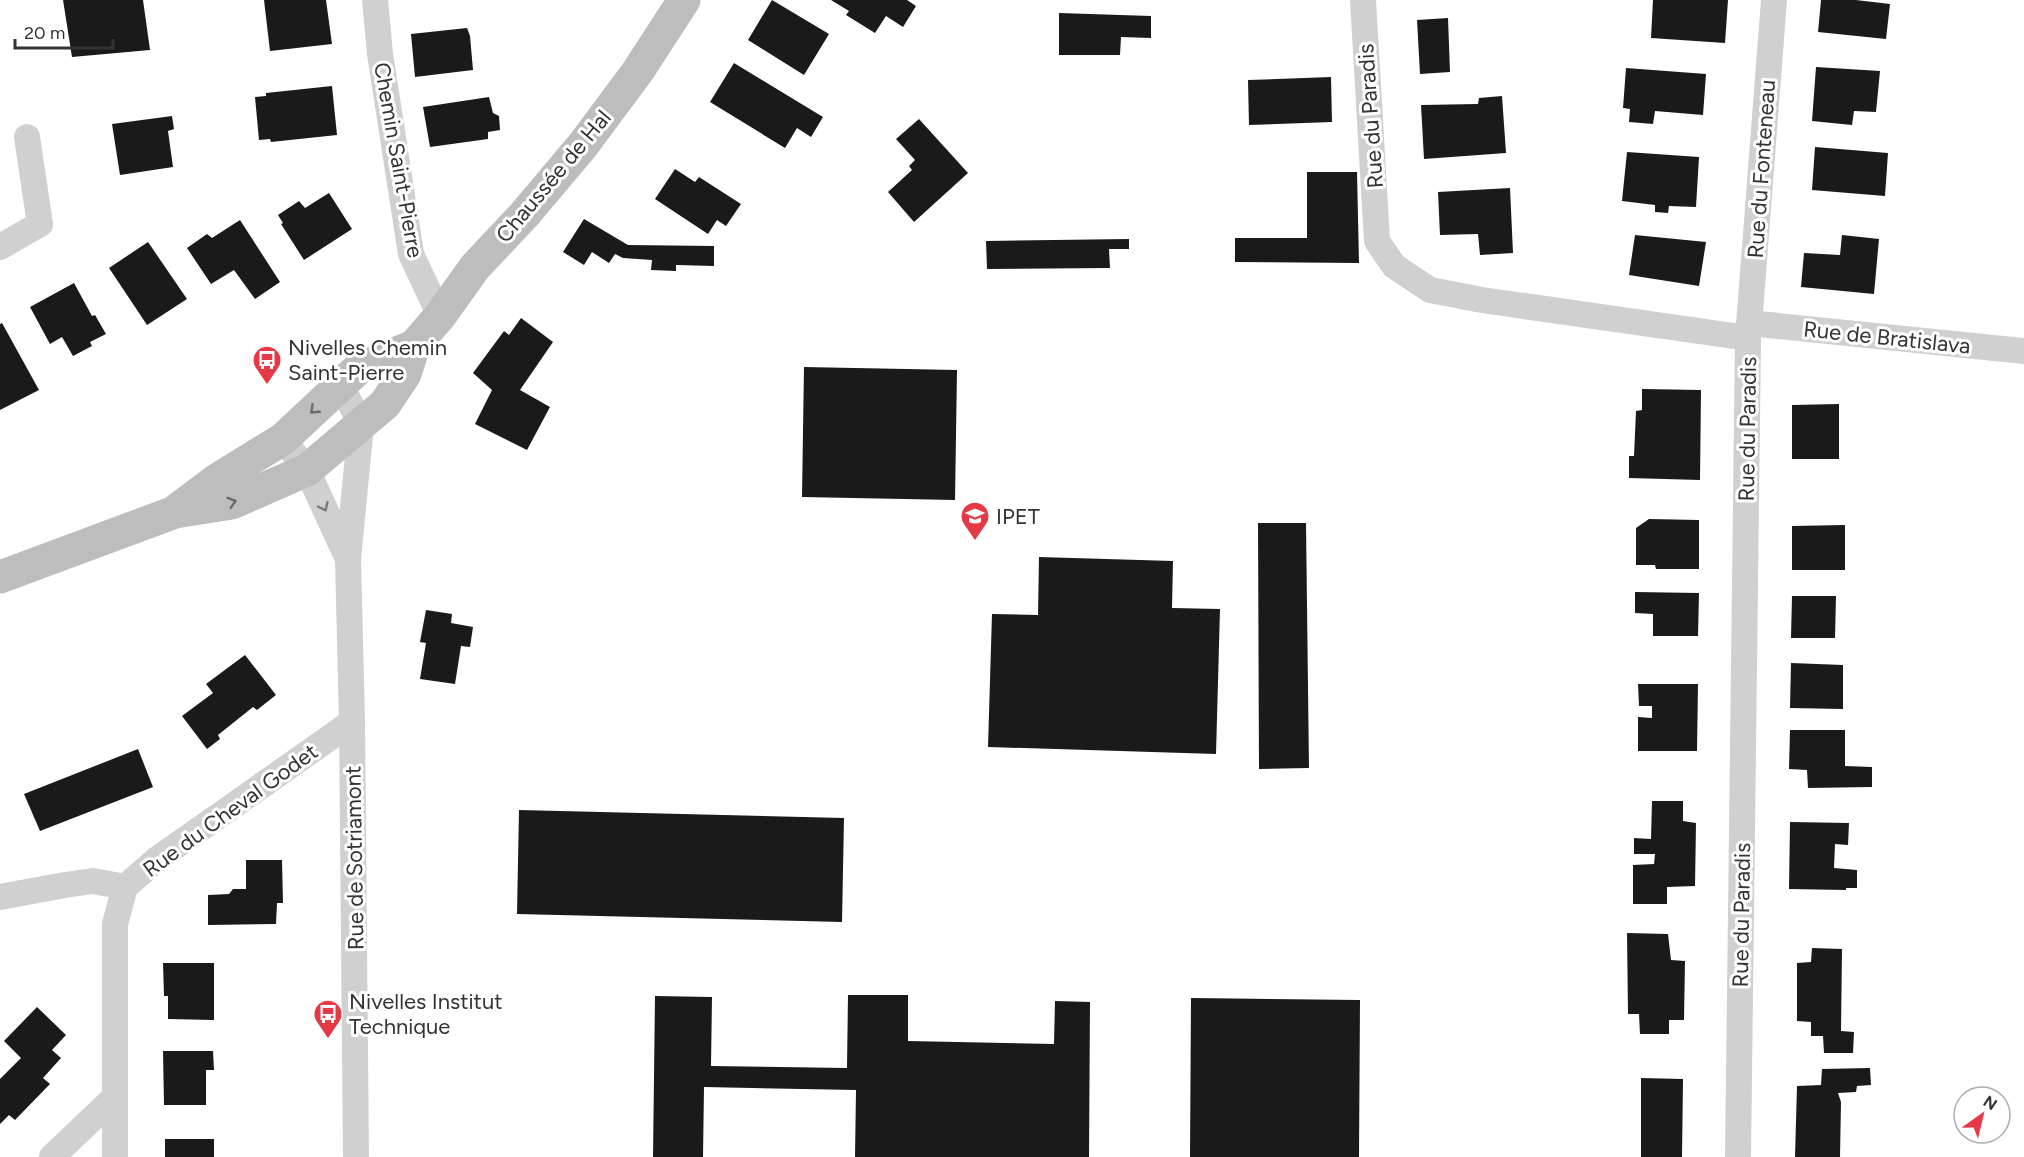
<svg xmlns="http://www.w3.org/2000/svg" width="2024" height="1157" font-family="Figtree,sans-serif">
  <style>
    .building { fill: #1a1a1a }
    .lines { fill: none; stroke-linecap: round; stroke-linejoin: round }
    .street { stroke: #d0d0d0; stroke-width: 26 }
    .secondary { stroke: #bdbdbd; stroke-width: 33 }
    .oneway { stroke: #6a6a6a }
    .oneway2 { stroke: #7a7a7a }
    .labels { text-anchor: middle; stroke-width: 6; stroke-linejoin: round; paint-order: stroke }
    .street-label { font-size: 22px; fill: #333; stroke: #fff }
    .poi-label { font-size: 22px; fill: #333; stroke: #fff; text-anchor: start }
  </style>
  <rect width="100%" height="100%" fill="#fff"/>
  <g class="building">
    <path d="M63,0H143L150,50L72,57Z"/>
    <path d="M264,0H326L332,44L270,51Z"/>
    <path d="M772,0L829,34L804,75L748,40Z"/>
    <path d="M831,0H907L916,6L903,27L886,16L875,33L846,15L849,11Z"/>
    <path d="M1653,0H1728L1725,43L1651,38Z"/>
    <path d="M1821,0H1856L1890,4L1886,39L1818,32Z"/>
    <path d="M1059,13L1151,16V38L1121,37L1120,55H1059Z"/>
    <path d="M1448,18L1450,72L1420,74L1417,20Z"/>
    <path d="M467,28L470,36L473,70L415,77L411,34Z"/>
    <path d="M734,63L823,117L811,137L797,128L785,148L710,102Z"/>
    <path d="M1816,67L1880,71L1876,112L1854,111L1852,125L1812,121Z"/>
    <path d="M1626,68L1706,74L1703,115L1655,111L1653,124L1629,122L1630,109L1623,108Z"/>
    <path d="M1331,77L1332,122L1249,125L1248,80Z"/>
    <path d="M332,86L337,135L271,142L270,139L259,140L255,97L266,96V93Z"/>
    <path d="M1502,96L1506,153L1424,159L1421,105L1478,104L1479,98Z"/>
    <path d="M489,97L493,113L499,116L500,130L488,132V139L430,147L423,107Z"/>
    <path d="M172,116L174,129L168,131L173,167L120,175L112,124Z"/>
    <path d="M919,119L968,173L914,222L888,192L912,170L909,166L915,160L896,139Z"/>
    <path d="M1815,147L1888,153L1885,196L1812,190Z"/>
    <path d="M1627,152L1699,157L1696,207L1669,206L1668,213L1655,212V205L1622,201Z"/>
    <path d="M675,169L695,182L699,177L741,204L726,226L717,220L708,234L655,199Z"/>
    <path d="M1307,172H1357L1359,263L1235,262V238H1307Z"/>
    <path d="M1510,188L1513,253L1480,255L1478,234L1440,235L1438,192Z"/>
    <path d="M329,193L352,229L304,260L281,224L283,223L278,215L299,201L305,208Z"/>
    <path d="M584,219L628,245L714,246V266L676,265V271L651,270L652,260L623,258L615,254L609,263L592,252L584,265L563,252Z"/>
    <path d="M240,220L280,282L255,299L234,270L211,284L187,248L207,234L212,238Z"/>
    <path d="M1635,235L1706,242L1699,286L1629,275Z"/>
    <path d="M1842,235L1879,239L1874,294L1801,287L1804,253L1840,255Z"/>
    <path d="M1129,239V249H1109L1110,268L987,269L986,241Z"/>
    <path d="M148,242L187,299L147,325L109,268Z"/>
    <path d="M74,283L92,316L95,315L106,334L90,342L92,346L73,356L62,337L50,344L30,307Z"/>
    <path d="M521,318L553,342L520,390L550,407L527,450L475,424L492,390L473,373L504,331L509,335Z"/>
    <path d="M2,323L39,390L0,410V324Z"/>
    <path d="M804,367L957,370L955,500L802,497Z"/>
    <path d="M1642,389L1701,390L1700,480L1629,478V456H1634L1636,411L1642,410Z"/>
    <path d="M1839,404V459H1792V405Z"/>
    <path d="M1649,519L1699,520V569H1656L1655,565H1636V528Z"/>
    <path d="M1258,523H1306L1309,768L1259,769Z"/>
    <path d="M1845,525V570H1792V526Z"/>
    <path d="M1039,557L1173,561L1172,608L1220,609L1216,754L988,747L992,614L1038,615Z"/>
    <path d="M1635,592L1699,593L1698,636H1653V614L1635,613Z"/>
    <path d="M1792,596H1836L1835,638H1791Z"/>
    <path d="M426,610L452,614L451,623L473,627L470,647L461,646L455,684L420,679L426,643L420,642Z"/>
    <path d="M245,655L276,695L257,710L253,707L218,735L220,739L207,749L182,716L213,693L206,684Z"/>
    <path d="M1791,663L1843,665V709L1790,708Z"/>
    <path d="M1638,684H1698L1697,751H1638V717L1652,718V706H1639Z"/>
    <path d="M1790,730H1845V766L1872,767V787L1808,788L1807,770L1789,769Z"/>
    <path d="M138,749L153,787L40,831L24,794Z"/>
    <path d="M1652,801H1683V821L1696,823L1695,886L1667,887V904H1633V865L1654,864L1655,854H1634V838L1651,839Z"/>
    <path d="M519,810L844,818L842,922L517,914Z"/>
    <path d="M1790,822L1849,823L1848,845L1835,844L1834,868L1857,870V888H1846V890L1789,889Z"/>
    <path d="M246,860H282L283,903H277L276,924L208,925V895L229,894L233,889H246Z"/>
    <path d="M1627,933L1668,934L1671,960L1685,961L1684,1020H1669V1034H1640L1639,1014H1628Z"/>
    <path d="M1812,948L1842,949L1841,1031L1854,1032L1853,1053H1824L1823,1036H1811V1022L1797,1021V963L1811,962Z"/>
    <path d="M163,963H214V1020L168,1019V996H164Z"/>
    <path d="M848,995H908V1041L1054,1044L1055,1001L1090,1002L1089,1157H855L856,1090L704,1087L703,1157H653L655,996L712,997L711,1066L847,1068Z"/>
    <path d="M1191,998L1360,1000L1359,1157H1190Z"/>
    <path d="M37,1007L66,1035L52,1050L61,1058L43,1078L50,1084L15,1120L9,1115L0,1124V1079L21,1058L4,1041Z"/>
    <path d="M163,1051H213L214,1070H206V1105H164Z"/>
    <path d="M1870,1068L1871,1085L1857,1086L1856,1092L1838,1093L1841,1102L1840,1157H1795L1797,1086L1821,1085L1822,1069Z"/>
    <path d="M1641,1078L1683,1079L1682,1157H1641Z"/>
    <rect x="165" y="1139" width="49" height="18"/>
  </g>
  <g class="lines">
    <g class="street">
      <path d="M375,0L380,54L411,254L440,316"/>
      <path d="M1363,0L1377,241L1394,266L1430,290L1482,300L1748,338"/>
      <path d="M0,247L40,224L27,137"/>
      <path d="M1749,323L2024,351"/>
      <path d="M341,385L361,425L348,559L352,722L356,1157"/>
      <path d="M283,439L307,470L348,559"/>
      <path d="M0,897L65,885L93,881L125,887"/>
      <path d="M52,1157L115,1097"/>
      <path d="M115,1157V924L125,887L156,860L352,722"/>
      <path d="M1738,1157L1748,338L1774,0"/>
    </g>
    <g class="secondary">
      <path d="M178,509L218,479L283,439L359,368L414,346"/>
      <path d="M0,577L175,512L232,503L307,470L385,404L405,374L414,346L440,316L475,267L524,215L583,145L638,71L684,0"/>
    </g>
  </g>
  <defs><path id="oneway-chevron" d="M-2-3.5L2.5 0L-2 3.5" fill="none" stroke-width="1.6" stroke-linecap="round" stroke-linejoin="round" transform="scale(1.5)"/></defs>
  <g class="oneway">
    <use href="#oneway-chevron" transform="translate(314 410) rotate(137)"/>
    <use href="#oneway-chevron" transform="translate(232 502) rotate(-17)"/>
  </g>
  <use class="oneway2" href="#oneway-chevron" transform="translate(324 507) rotate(65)"/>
  <defs>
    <g id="bus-pin" transform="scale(1.5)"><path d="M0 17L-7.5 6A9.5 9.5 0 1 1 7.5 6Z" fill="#e63946" stroke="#fff"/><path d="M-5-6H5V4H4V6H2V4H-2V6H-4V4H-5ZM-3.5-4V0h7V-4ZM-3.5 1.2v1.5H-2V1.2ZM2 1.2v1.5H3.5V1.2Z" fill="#fff"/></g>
    <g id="school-pin" transform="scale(1.5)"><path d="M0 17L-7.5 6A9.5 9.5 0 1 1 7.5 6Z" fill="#e63946" stroke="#fff"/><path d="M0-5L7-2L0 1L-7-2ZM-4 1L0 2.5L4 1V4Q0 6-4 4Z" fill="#fff"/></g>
  </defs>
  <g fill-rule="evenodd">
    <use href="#bus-pin" x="267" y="360"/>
    <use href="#school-pin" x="975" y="516"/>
    <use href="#bus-pin" x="328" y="1014"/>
  </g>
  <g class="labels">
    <g class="street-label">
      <text transform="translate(1370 116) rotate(-94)" y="8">Rue du Paradis</text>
      <text transform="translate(399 160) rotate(80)" y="8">Chemin Saint-Pierre</text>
      <text transform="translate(1761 169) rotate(-86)" y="8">Rue du Fonteneau</text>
      <text transform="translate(553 176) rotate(-50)" y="8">Chaussée de Hal</text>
      <text transform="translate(1887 337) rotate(6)" y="8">Rue de Bratislava</text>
      <text transform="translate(1747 429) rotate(-89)" y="8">Rue du Paradis</text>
      <text transform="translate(230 810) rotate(-36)" y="8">Rue du Cheval Godet</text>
      <text transform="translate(354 858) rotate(-91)" y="8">Rue de Sotriamont</text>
      <text transform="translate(1741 915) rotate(-89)" y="8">Rue du Paradis</text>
    </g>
    <g class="poi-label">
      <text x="288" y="355">Nivelles Chemin<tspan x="288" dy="25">Saint-Pierre</tspan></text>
      <text x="996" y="524">IPET</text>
      <text x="349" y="1009">Nivelles Institut<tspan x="349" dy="25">Technique</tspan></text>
    </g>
  </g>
  <g transform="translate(1982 1115) rotate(34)"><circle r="28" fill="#ffffff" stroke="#adadad" stroke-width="1.5"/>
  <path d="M0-4.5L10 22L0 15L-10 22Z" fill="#e63946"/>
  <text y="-9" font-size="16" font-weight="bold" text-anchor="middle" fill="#333333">N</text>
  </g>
  <path d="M15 39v9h98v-9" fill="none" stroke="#333333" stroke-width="3"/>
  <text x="24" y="39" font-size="18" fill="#333333" stroke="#ffffff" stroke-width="4.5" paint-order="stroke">20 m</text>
</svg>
